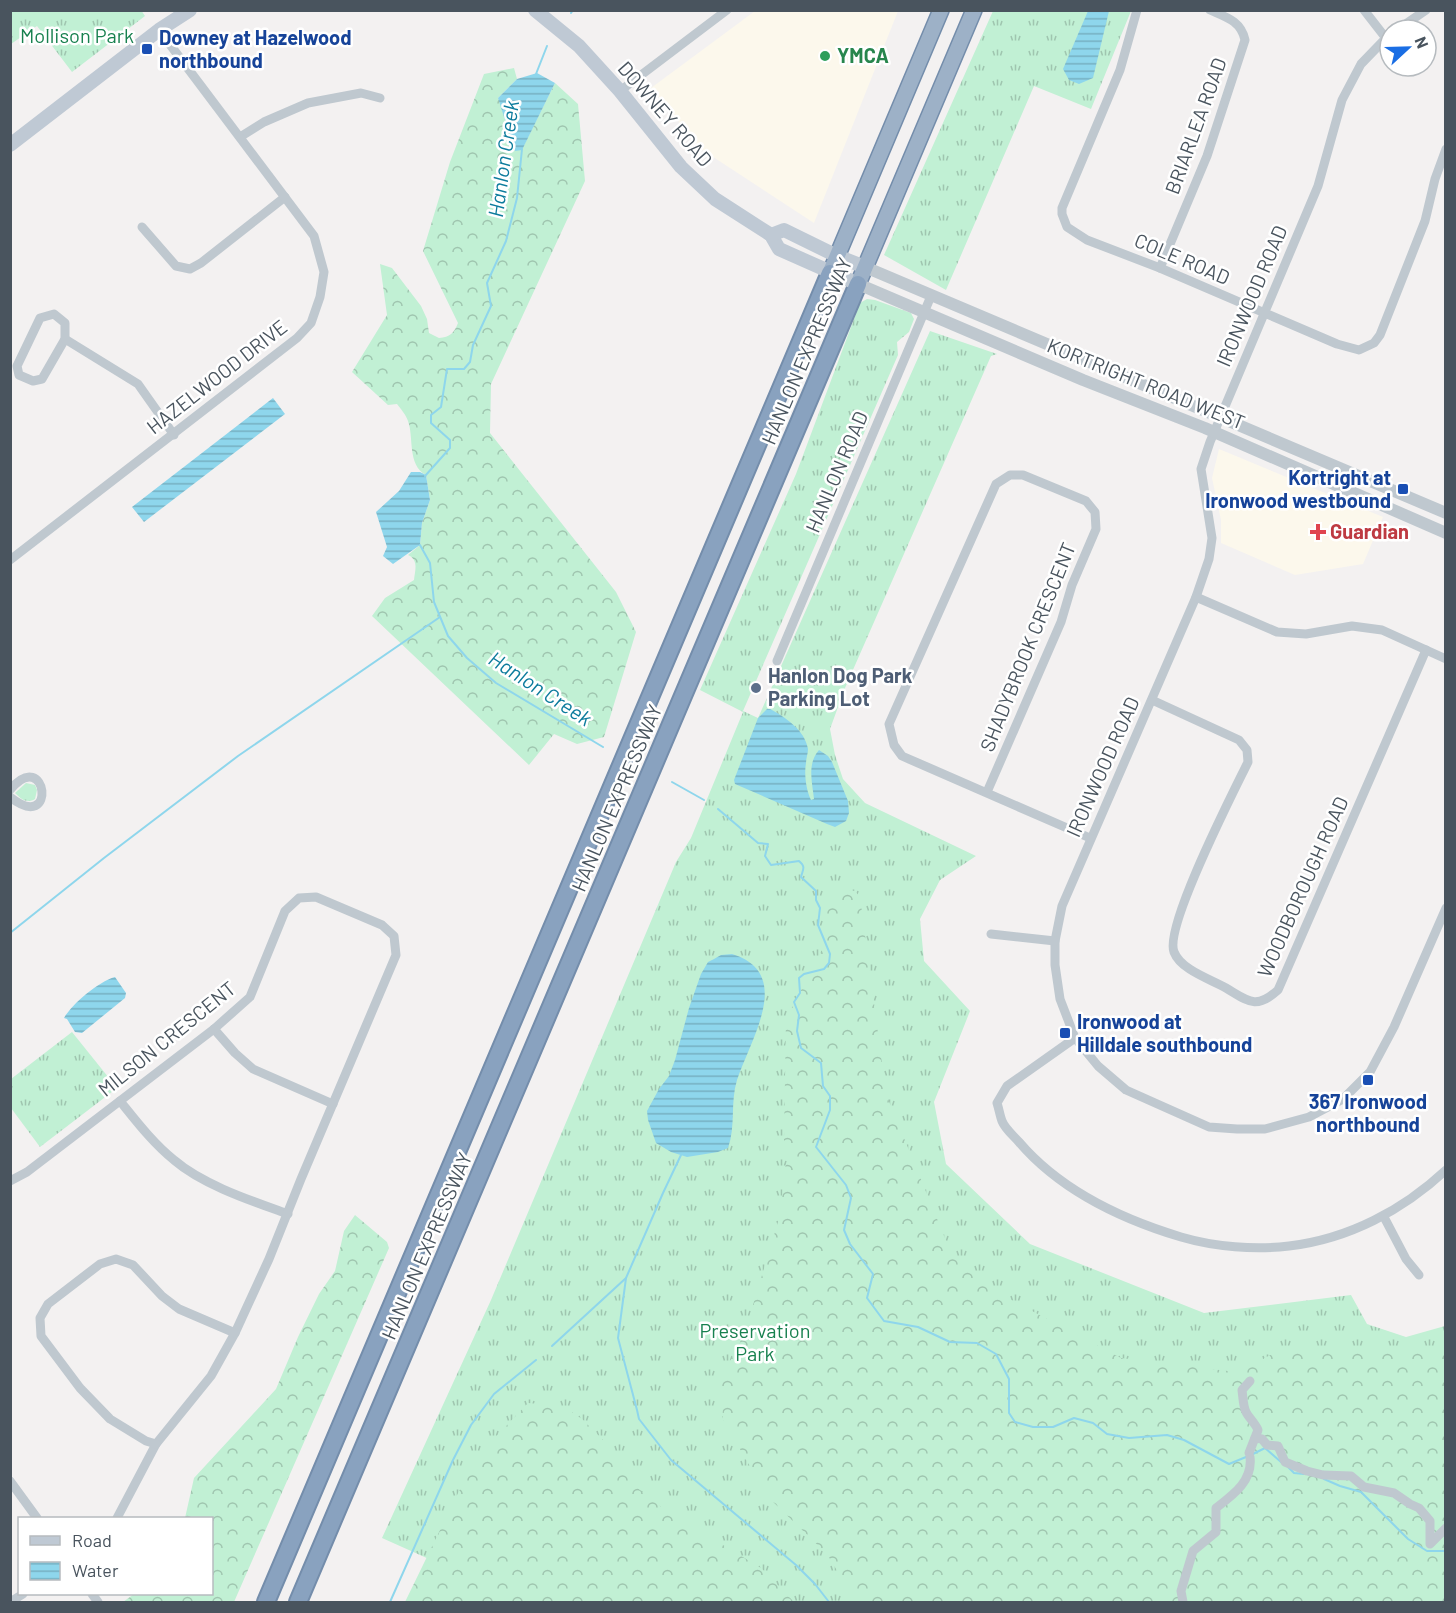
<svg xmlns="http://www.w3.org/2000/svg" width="1456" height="1613" font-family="Barlow,sans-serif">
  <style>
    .commercial { fill: #fcf8ec }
    .grass { fill: url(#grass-tufts) }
    .forest { fill: url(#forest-crowns) }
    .water { fill: url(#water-rules) }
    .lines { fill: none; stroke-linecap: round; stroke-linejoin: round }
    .stream { stroke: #8ed6ec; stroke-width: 2 }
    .trunk-casing { stroke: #748dab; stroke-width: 18 }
    .motorway-casing { stroke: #748dab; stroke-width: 20 }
    .minor { stroke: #bfc8cf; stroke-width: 9 }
    .tertiary { stroke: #bfc8cf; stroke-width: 12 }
    .secondary { stroke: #bfc9d4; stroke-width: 14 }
    .trunk { stroke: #9db1c7; stroke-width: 15 }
    .motorway { stroke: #89a2bf; stroke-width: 16 }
    .transit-dot { fill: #1a4fb4; stroke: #fff; stroke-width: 2 }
    .leisure-dot { fill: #2e9e5b; stroke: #fff; stroke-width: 2 }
    .health-dot { fill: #e0444e; stroke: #fff; stroke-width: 2 }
    .service-dot { fill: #5c6f8a; stroke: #fff; stroke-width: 2 }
    .labels { text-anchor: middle; stroke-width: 5; stroke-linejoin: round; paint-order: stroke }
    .park-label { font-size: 20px; fill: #18814f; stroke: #fff }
    .transit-label { font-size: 20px; font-weight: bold; fill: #164399; stroke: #fff; text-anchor: start }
    .leisure-label { font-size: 20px; font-weight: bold; fill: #27864d; stroke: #fff; text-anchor: start }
    .street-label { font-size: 20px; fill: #49545e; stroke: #fff }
    .health-label { font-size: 20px; font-weight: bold; fill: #be3a42; stroke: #fff; text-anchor: start }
    .service-label { font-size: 20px; font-weight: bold; fill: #4e5e75; stroke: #fff; text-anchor: start }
    .water-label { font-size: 21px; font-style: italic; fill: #0d7c9d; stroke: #fff }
  </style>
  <defs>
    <pattern id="grass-tufts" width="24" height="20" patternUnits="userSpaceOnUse" patternTransform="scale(1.5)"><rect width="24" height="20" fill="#c1f0d4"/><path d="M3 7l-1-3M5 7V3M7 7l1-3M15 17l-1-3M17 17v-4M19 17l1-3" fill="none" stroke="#9fc5af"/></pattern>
    <pattern id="forest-crowns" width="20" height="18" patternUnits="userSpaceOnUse" patternTransform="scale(1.5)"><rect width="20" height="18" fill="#c1f0d4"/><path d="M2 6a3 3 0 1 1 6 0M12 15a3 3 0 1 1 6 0" fill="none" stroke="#9fc5af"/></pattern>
    <pattern id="water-rules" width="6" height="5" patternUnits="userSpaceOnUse" patternTransform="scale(1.5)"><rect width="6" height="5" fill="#8ed6ec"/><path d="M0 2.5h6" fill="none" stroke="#76b0c2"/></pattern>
  </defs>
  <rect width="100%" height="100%" fill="#f3f1f1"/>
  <g class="commercial">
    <path d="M755,11H898L814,223L701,149L651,88Z"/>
    <path d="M1219,449L1383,517L1363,564L1295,575L1221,543V520L1212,478Z"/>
  </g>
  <g class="grass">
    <path d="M141,10L145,16L72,72L37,26L11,44V11Z"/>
    <path d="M993,11H1131L1091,109L1034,86L946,290L884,255Z"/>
    <path d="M867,299L875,300L911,313L914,319L909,332L897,342L898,355L743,711L758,718L930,331L997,354L991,356L845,688L830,729L835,755L843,779L865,803L976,856L940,880L920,919L924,961L970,1011L934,1102L946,1164L1030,1244L1204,1313L1351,1295L1367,1324L1406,1337L1445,1326V1602H525L382,1538L491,1300L676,862L691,838L743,712L700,690L796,474L860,303Z"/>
    <path d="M26,783L35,785L37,790L35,799C27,804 21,799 15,793Z"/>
    <path d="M72,1032L117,1088L40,1147L11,1108V1079Z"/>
  </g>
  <g class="forest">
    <path d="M514,68L517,79L498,98L522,149L555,83L578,104L585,181L491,384L490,433L616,592L636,632L604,737L577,744L554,734L529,765L372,616L385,598L414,580C415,570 419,560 408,555L420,545L422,523L430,500L426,475C407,465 414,437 408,421C406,415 401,409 397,404L388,405L352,372L387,315L380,264L392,268L421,306L427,319L429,333L439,338C450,337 454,333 458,323L423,251L450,162L484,74Z"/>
    <path d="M842,889L855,891L860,897L886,1094L951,1253L983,1285L1121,1358L1236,1372L1291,1345L1364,1353L1435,1350L1445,1344V1602H856L827,1554L768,1497L723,1420L721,1378L744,1335L781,1212L784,1171L790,1152L784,1140L786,1019L822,950L828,900Z"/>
    <path d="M355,1215L387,1242L389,1248L234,1602H123L134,1594H212V1518H185L194,1478L276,1389L298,1337L319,1294L335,1271L344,1231Z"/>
    <path d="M528,1403L563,1406L582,1419L611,1448L630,1482L665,1510L761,1568L794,1602H405L459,1491L488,1445Z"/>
  </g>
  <g class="water">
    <path d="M1088,11H1109L1093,78L1079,84L1069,80L1063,69Z"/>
    <path d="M537,73L555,83L522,150L515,151L498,98L517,79Z"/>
    <path d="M273,398L285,414L144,522L132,507Z"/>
    <path d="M411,472H420L426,475L430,500L422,523L420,545L393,564L383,556L387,547L376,512L399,491Z"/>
    <path d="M767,709H770C785,717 805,730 808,749C808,754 806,758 806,763C804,774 806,790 811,800L814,799C812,781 807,764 819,750L828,756L832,762L848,801L849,813L846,821L835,827L827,824L735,784L734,780L758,718Z"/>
    <path d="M732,954C795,973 750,1040 737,1080C730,1103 736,1126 728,1148L718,1152L687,1157L671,1152L656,1143L648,1120L647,1111L659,1089L669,1076L675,1060L689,1008L701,974L708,962L714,959L721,955Z"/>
    <path d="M115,977L126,993L125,998L82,1033L75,1032L67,1019L64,1018C73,1003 98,982 115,977Z"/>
  </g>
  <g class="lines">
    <g class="stream">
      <path d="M571,13L573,10"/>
      <path d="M536,74L547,46"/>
      <path d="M425,476L450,448V440L431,423V415L441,407L447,369H464L470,362L473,345L491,306L487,283L506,241L517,198L522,149"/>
      <path d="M420,545L430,563L434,602L448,636L467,658L496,683L603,747"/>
      <path d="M672,782L704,800"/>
      <path d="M718,809L758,843L768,844L765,856L771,865L799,861C806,867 803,869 801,877L816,891V900L820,908L818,925L830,954L829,963L824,969L804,974L799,978L800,993L794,1002L799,1015L797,1031L801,1048L821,1063L823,1086L830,1096V1110L816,1147L846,1185L851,1198L844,1230L850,1244L873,1274L867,1298L884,1321L918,1327L950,1342L977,1343L996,1354L1009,1379V1413L1015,1422L1033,1427H1053L1074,1418L1093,1423L1107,1434L1129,1438L1167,1435L1184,1440L1229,1464L1246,1457"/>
      <path d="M10,933L104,858L238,756L440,617"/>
      <path d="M681,1155L663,1193L626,1278L618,1338L637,1410L639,1419L671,1460L796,1565L815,1584L829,1602"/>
      <path d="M552,1346L626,1278"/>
      <path d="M1251,1455L1265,1448L1281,1462"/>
      <path d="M1288,1467L1294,1473L1304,1474"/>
      <path d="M1324,1479L1340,1486L1361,1492L1408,1539L1427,1551H1446"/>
      <path d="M390,1602L453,1460L471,1425L494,1394L536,1360"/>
    </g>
    <g class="trunk-casing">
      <g id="trunk">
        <path d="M830,273L941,10"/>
        <path d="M858,284L974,10"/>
      </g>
    </g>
    <g class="motorway-casing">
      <g id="motorway">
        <path d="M266,1602L830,273"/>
        <path d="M298,1602L858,284"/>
      </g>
    </g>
    <g class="minor">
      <path d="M1137,10L1120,70L1062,208V214L1067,227L1087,240L1160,268L1337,344L1359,350L1374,343L1380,335L1425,221L1435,179L1446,149"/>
      <path d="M1364,10L1385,37"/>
      <path d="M1397,30L1426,10"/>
      <path d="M1390,34L1361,64L1342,100L1318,186L1210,442L1201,469L1212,538L1209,559L1196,597L1062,906L1055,941V965L1060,999L1075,1038L1098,1066L1126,1090L1209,1127L1237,1129H1265L1309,1117L1343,1099L1370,1072L1394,1027L1446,908"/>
      <path d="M620,91L727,10"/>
      <path d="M240,137L264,122L308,103L361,93L380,98"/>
      <path d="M142,227L176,266L190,269L201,263L285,197"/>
      <path d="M1160,268L1207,156L1245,40C1241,21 1226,17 1210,10"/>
      <path d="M54,314L65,323V339L42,379L33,381L19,375L17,366L40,318Z"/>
      <path d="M65,339L138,384L174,435"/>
      <path d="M10,560L297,338L311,323L320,297L324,272L314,236L159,30"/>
      <path d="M1196,597L1277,632L1306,634L1352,626L1382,630L1446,659"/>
      <path d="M777,661L931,296"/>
      <path d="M1152,700L1239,740L1247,750L1248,762C1234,791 1164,927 1174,952C1181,970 1210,979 1226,988C1248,1001 1256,1010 1278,990L1426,650"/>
      <path d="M10,790C47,745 58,835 10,797"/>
      <path d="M987,792L1061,622L1072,585L1096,529L1095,512L1086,501L1023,475H1010L996,484L889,724L894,745L902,756L1090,838"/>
      <path d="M991,934L1055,941"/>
      <path d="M214,1029L235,1053L253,1069L333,1104"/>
      <path d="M1075,1038L1007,1086L997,1103C999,1109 1000,1116 1002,1121C1005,1129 1014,1136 1019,1142C1060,1190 1121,1219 1181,1237C1215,1247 1255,1250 1289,1246C1349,1239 1403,1210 1446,1170"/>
      <path d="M120,1101C137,1122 153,1143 174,1160C203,1185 252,1201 288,1214"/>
      <path d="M10,1181L27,1172L214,1029L250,997L285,911L299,898L316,897L382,925L394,936L396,955L301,1179L269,1259L235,1333L211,1376L156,1444L117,1518"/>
      <path d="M1384,1217L1406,1259L1419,1275"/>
      <path d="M1255,1438L1262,1439L1267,1445L1278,1446L1285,1462L1307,1471L1323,1475L1351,1476L1364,1487L1394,1493L1410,1504L1419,1508L1430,1521V1544L1446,1528"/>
      <path d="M156,1444L146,1441L110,1419L80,1388L41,1336L40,1318L48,1304L100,1264L116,1259L133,1265L162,1296L179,1309L235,1333"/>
      <path d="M1249,1453L1258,1430C1255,1423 1249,1418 1246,1412C1243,1406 1243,1397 1242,1390L1250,1381"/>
      <path d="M10,1481L37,1518"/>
      <path d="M92,1594L98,1602"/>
      <path d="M10,1602L23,1594"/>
      <path d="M1183,1602L1181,1591L1193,1551L1216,1532V1508C1233,1495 1253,1481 1250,1457"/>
    </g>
    <g class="tertiary">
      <path d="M865,267L1446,513"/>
      <path d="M858,284L1083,380L1205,428L1446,533"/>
    </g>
    <g class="secondary">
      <path d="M535,10L579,46L620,91L681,167L715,199L771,235L779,249L858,284"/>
      <path d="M10,145L159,30L190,10"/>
      <path d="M771,235L784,230L837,256L865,267"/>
    </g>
    <use href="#trunk" class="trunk"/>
    <use href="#motorway" class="motorway"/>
  </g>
  <g class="transit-dot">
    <rect x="141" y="43" width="12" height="12" rx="3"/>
    <rect x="1397" y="483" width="12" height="12" rx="3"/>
    <rect x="1059" y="1027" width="12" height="12" rx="3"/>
    <rect x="1362" y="1074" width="12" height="12" rx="3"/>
  </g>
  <circle class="leisure-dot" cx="825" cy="56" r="6"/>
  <path class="health-dot" d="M1315 523h6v6h6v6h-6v6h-6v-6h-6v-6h6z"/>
  <circle class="service-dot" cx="756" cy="688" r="6"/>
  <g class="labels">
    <g class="park-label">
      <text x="77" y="43">Mollison Park</text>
      <text x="755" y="1338">Preservation<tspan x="755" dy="23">Park</tspan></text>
    </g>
    <g class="transit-label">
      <text x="159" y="45">Downey at Hazelwood<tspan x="159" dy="23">northbound</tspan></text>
      <text x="1391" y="485" text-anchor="end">Kortright at<tspan x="1391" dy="23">Ironwood westbound</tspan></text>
      <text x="1077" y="1029">Ironwood at<tspan x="1077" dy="23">Hilldale southbound</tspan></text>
      <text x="1368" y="1109" text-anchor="middle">367 Ironwood<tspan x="1368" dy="23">northbound</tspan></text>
    </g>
    <g class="leisure-label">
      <text x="837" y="63">YMCA</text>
    </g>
    <g class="street-label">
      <text transform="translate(665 114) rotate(49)" y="7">DOWNEY ROAD</text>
      <text transform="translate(1196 126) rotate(-70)" y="7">BRIARLEA ROAD</text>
      <text transform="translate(1182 259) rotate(23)" y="7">COLE ROAD</text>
      <text transform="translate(1252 296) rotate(-67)" y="7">IRONWOOD ROAD</text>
      <text transform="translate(807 351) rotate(-67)" y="7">HANLON EXPRESSWAY</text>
      <text transform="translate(217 377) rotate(-38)" y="7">HAZELWOOD DRIVE</text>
      <text transform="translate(1146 384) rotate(22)" y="7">KORTRIGHT ROAD WEST</text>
      <text transform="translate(837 472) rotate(-67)" y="7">HANLON ROAD</text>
      <text transform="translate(1028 647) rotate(-68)" y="7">SHADYBROOK CRESCENT</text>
      <text transform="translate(1103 767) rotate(-66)" y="7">IRONWOOD ROAD</text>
      <text transform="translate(617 798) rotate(-67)" y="7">HANLON EXPRESSWAY</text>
      <text transform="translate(1303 887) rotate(-66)" y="7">WOODBOROUGH ROAD</text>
      <text transform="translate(167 1039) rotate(-39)" y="7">MILSON CRESCENT</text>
      <text transform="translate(427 1246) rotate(-67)" y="7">HANLON EXPRESSWAY</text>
    </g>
    <g class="health-label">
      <text x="1330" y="539">Guardian</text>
    </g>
    <g class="service-label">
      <text x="768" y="683">Hanlon Dog Park<tspan x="768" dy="23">Parking Lot</tspan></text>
    </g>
    <g class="water-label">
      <text transform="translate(504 159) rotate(-82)" y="7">Hanlon Creek</text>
      <text transform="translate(540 689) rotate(33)" y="7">Hanlon Creek</text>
    </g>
  </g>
  <rect width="1456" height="1613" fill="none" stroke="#49545e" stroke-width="24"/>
  <rect x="18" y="1517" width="195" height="78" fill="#ffffff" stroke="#b6bbbf" stroke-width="1.5"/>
  <rect x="30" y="1536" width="30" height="9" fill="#bfc9d4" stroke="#b6bbbf" stroke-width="1.5"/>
  <text x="72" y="1547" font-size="18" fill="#49545e">Road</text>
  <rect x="30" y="1562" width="30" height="18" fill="url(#water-rules)" stroke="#b6bbbf" stroke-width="1.5"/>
  <text x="72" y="1577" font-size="18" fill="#49545e">Water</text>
  <g transform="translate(1408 48) rotate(68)"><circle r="28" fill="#ffffff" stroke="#b6bbbf" stroke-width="1.5"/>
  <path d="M0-4.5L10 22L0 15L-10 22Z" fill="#1a6ee4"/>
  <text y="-9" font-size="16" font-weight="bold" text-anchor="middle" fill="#49545e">N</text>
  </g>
</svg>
